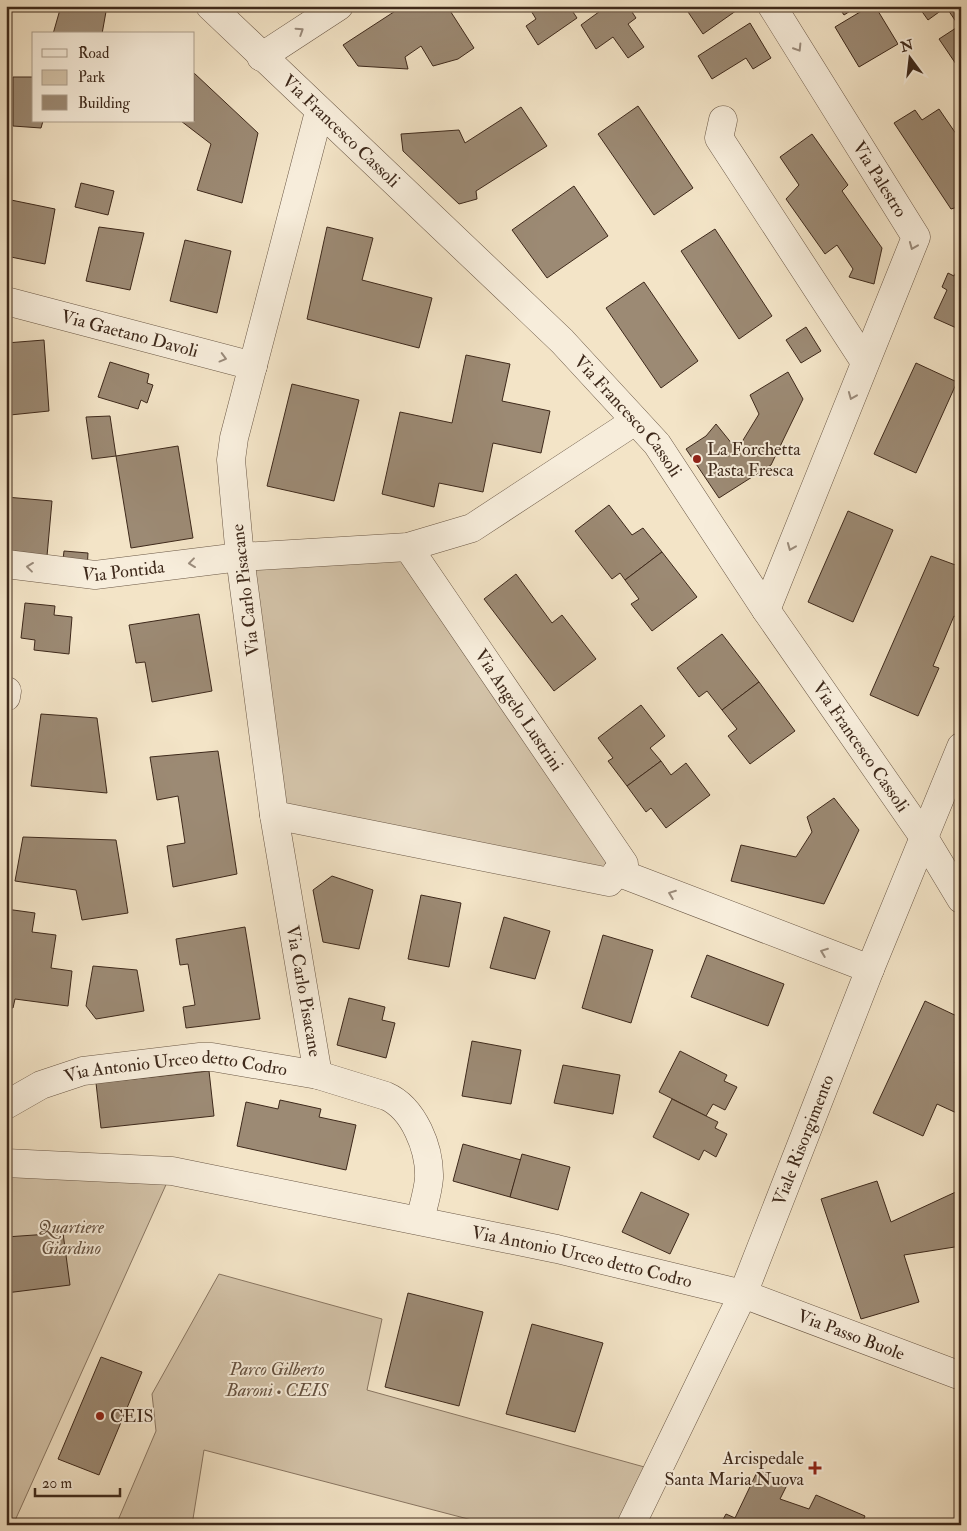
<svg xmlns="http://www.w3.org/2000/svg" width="967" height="1531" font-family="'IM FELL Double Pica',serif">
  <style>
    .green { fill: #d4c4aa; stroke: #897662 }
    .building { fill: #9c8a74; stroke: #3e291b }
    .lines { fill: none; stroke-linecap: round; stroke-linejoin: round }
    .minor-casing { stroke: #6b5846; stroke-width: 29 }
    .minor { stroke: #f7eddb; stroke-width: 28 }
    .oneway { stroke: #9a8b7b }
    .poi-dot { fill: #8f2418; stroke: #f7eddb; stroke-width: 2 }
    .labels { text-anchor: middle; stroke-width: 4; stroke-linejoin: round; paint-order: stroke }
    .street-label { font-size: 18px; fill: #3e291b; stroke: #f7eddb }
    .poi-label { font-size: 18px; fill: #3e291b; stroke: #f7eddb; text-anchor: start }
    .park-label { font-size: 18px; font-style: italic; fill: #64503f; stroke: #f7eddb }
  </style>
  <rect width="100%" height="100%" fill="#f3e4c7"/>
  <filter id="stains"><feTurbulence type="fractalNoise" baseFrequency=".004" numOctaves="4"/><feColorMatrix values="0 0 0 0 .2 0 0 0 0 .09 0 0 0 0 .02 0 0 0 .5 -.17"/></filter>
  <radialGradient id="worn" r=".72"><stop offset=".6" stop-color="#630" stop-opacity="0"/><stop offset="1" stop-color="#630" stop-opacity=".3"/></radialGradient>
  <g class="green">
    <path d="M408,547L624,864L609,882L274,815L240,557Z"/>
    <path d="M6,1171L169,1178L13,1525H6Z"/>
    <path d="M219,1274L382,1319L367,1390L648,1468L620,1525H491L204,1450L192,1525H116L156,1431L152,1394Z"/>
  </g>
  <g class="building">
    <path d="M61,6H107L102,34H53Z"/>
    <path d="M403,6H447L474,48L458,59L433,66L421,46L405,57L408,69L358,66L343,45Z"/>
    <path d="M535,6H569L577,18L538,45L526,26L536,19L530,9Z"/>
    <path d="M607,6H628L636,18L628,24L644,47L628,58L613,37L596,49L581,25Z"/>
    <path d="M684,6H738L740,8L703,34Z"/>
    <path d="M838,6H858L844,15Z"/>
    <path d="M870,6H875L898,44L859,67L835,27Z"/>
    <path d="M918,6H961L960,70L939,39L959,26L946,7L928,20Z"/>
    <path d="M750,23L771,58L753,69L746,58L712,79L698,56Z"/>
    <path d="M194,73L258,133L242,203L197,190L211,144L181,121H194Z"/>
    <path d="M13,77H34V121H43L41,128L13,126Z"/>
    <path d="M638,106L693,188L654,215L598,134Z"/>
    <path d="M521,107L547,146L476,191L477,199L459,204L403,151L401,134L459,130L465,143Z"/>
    <path d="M939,109L961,141V206L951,209L894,123L915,110L922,120Z"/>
    <path d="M812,134L848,185L842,191L882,248L874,284L849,277L853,269L837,245L825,254L786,199L799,185L780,157Z"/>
    <path d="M81,183L114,191L108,215L75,207Z"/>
    <path d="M574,186L608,236L547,278L512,230Z"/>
    <path d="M11,200L55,209L45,264L6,256V218Z"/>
    <path d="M99,227L144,233L130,290L86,281Z"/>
    <path d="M327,227L373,238L362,280L432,298L419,348L307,319Z"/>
    <path d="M715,229L772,316L739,339L681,251Z"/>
    <path d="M185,240L231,251L217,313L170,301Z"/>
    <path d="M961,262V330L934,318L947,290L942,287L948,273L954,276Z"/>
    <path d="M644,282L698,361L661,388L606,308Z"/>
    <path d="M806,327L821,351L801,363L786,340Z"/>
    <path d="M44,340L49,411L10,415L6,343Z"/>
    <path d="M466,355L510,364L502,401L550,411L541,453L493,443L483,492L439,483L434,507L382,494L400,412L452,423Z"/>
    <path d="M110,362L149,374L147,383L153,385L147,403L141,400L138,409L98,397Z"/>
    <path d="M916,363L957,382L916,473L874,454Z"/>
    <path d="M788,372L803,399L771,465L719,498L686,449L706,436L716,424L737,450L759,414L750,395Z"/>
    <path d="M292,384L359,400L334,501L267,486Z"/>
    <path d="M110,416L116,456L92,459L86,417Z"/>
    <path d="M178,446L193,538L131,548L116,456Z"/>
    <path d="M6,497L52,501L47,556L6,552Z"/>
    <path d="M609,505L632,535L643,528L662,552L625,580L620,573L612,579L575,531Z"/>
    <path d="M848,511L893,530L853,622L808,602Z"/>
    <path d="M64,551L88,553L87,570L62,568Z"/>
    <path d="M662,552L697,597L652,631L631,604L639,599L625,580Z"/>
    <path d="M931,556L961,567V619L954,616L933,666L939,668L918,716L870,695Z"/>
    <path d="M516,574L552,623L562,615L596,659L554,691L484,599Z"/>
    <path d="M25,603L55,606L54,615L72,617L69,654L34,650L35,640L21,638Z"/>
    <path d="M199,614L212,691L152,702L145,662L136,663L129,625Z"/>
    <path d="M722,634L759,682L722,710L707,691L699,697L677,668Z"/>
    <path d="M759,682L795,731L750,764L728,736L737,729L722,710Z"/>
    <path d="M641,705L665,736L650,748L661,761L627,786L608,761L613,758L598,738Z"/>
    <path d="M41,714L97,718L107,793L31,786Z"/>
    <path d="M218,751L237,874L173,887L167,846L185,843L178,796L157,800L150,757Z"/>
    <path d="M661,761L671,775L686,763L710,795L666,828L651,808L646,812L627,786Z"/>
    <path d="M834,798L859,830L824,904L731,881L741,845L796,857L812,832L807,817Z"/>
    <path d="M23,837L116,840L128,913L82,920L76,890L15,881Z"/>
    <path d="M332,876L373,890L359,949L323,942L313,890Z"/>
    <path d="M421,895L461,903L449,967L408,959Z"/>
    <path d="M6,909L35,913L32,932L56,935L51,968L72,971L68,1006L15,999L13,1008L6,1007Z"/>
    <path d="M504,917L550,931L535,979L490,968Z"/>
    <path d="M245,927L260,1019L186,1028L183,1007L195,1005L188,964L180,965L176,939Z"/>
    <path d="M603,935L653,950L631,1023L582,1008Z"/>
    <path d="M707,955L784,984L768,1026L691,997Z"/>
    <path d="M93,966L137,970L144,1011L96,1019L86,1006Z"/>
    <path d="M349,998L385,1007L382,1020L395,1023L386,1058L337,1045Z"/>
    <path d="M925,1001L961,1018V1051L955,1063L961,1066V1115L937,1104L923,1136L873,1113Z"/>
    <path d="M472,1041L521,1050L511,1104L462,1096Z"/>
    <path d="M680,1051L727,1075L724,1081L737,1087L725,1110L713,1104L706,1116L659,1092Z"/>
    <path d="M563,1065L620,1075L613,1114L554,1103Z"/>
    <path d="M209,1071L214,1116L101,1128L96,1083Z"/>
    <path d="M672,1099L718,1122L715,1128L727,1134L716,1157L704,1150L699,1160L653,1137Z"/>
    <path d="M280,1100L321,1109L319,1117L356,1125L346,1170L237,1146L246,1102L278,1109Z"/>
    <path d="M463,1144L521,1160L510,1197L453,1181Z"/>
    <path d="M961,1153V1246L904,1255L919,1302L861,1319L821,1199L877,1181L891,1222L960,1190L957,1160Z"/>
    <path d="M522,1154L570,1167L558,1210L510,1197Z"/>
    <path d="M641,1192L689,1214L670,1254L622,1232Z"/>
    <path d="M63,1233L70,1285L6,1293V1237Z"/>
    <path d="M408,1293L483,1312L459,1406L385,1387Z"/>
    <path d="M532,1324L603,1343L575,1432L506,1414Z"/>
    <path d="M101,1357L142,1372L99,1475L58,1459Z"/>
    <path d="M758,1470L787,1485L780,1499L809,1509L816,1495L865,1516L861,1525H720L726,1514L735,1518Z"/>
  </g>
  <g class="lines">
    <g class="minor-casing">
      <g id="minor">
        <path id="s1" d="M210,6L562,341L657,444L766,610L923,836L961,899"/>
        <path d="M261,57L339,6"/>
        <path d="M723,120L719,138L865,362"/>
        <path id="s2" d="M6,301L253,366"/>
        <path id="s3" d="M6,564L95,575L240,557L408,547L472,528L635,421"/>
        <path d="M766,610L916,237L772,6"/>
        <path d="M6,697L7,691"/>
        <path d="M274,815L609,882L624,864L408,547"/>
        <path d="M617,872L870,969"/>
        <path d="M318,1075L274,815L240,557L231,460L234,438L319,112"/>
        <path id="s4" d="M6,1105L41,1085L83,1071L200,1057H212L318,1075L386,1096C414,1108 430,1149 429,1178C428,1192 423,1207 420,1220"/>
        <path id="s5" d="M6,1163L172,1171L557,1249L743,1294L961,1376"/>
        <path id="s6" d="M631,1525L743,1294L870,969L961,747"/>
      </g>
    </g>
    <use href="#minor" class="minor"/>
  </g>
  <defs><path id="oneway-chevron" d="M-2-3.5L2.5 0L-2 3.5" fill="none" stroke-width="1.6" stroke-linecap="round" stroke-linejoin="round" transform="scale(1.25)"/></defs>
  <g class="oneway">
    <use href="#oneway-chevron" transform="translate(300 31) rotate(-33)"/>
    <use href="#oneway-chevron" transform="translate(798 48) rotate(58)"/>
    <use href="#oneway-chevron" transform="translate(913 246) rotate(112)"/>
    <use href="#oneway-chevron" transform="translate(223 358) rotate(15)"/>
    <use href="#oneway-chevron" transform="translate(852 396) rotate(112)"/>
    <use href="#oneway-chevron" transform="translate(791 547) rotate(112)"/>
    <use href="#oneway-chevron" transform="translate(192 563) rotate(173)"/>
    <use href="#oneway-chevron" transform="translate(30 567) rotate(-173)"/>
    <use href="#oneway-chevron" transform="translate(672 894) rotate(-159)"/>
    <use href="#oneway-chevron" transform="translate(824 952) rotate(-159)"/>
  </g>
  <g class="poi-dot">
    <circle cx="697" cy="459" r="5"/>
    <circle cx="100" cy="1416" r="5"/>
    <path d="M812.5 1460.5h5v5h5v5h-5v5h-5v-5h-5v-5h5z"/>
  </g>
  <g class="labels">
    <g class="street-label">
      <text dy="6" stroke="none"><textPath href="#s1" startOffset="181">Via Francesco Cassoli</textPath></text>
      <text transform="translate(880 179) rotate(58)" y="6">Via Palestro</text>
      <text dy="6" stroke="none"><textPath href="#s2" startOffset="128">Via Gaetano Davoli</textPath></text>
      <text dy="6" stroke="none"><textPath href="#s1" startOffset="586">Via Francesco Cassoli</textPath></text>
      <text dy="6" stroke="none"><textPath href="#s3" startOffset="118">Via Pontida</textPath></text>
      <text transform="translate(245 590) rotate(-97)" y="6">Via Carlo Pisacane</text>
      <text transform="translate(519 710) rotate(56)" y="6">Via Angelo Lustrini</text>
      <text dy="6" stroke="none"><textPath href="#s1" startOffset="991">Via Francesco Cassoli</textPath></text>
      <text transform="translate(304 991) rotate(80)" y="6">Via Carlo Pisacane</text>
      <text dy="6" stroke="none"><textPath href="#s4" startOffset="178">Via Antonio Urceo detto Codro</textPath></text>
      <text dy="6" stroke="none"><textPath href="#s6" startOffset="422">Viale Risorgimento</textPath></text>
      <text dy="6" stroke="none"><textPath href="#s5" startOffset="585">Via Antonio Urceo detto Codro</textPath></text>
      <text dy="6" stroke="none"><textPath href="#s5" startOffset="866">Via Passo Buole</textPath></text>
    </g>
    <g class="poi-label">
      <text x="707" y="455">La Forchetta<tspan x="707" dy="21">Pasta Fresca</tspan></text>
      <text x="110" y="1422">CEIS</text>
      <text x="804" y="1464" text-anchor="end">Arcispedale<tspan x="804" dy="21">Santa Maria Nuova</tspan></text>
    </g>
    <g class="park-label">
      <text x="71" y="1233">Quartiere<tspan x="71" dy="21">Giardino</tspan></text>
      <text x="277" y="1375">Parco Gilberto<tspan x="277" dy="21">Baroni • CEIS</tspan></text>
    </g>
  </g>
  <rect width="967" height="1531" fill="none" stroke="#f3e4c7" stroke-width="25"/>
  <rect x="8" y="8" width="952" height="1516" fill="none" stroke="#3e291b" stroke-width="2.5"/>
  <rect x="12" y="12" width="942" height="1506" fill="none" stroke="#3e291b"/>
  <rect x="32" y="32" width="162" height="90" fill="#f7eddb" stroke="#ad9f8e"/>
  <rect x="42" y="49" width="25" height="8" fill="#f7eddb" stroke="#ad9f8e"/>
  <text x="78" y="58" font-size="15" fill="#3e291b">Road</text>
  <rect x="42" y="70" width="25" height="15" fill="#d4c4aa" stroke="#ad9f8e"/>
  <text x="78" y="82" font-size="15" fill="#3e291b">Park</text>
  <rect x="42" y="95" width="25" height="15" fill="#9c8a74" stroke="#ad9f8e"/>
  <text x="78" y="108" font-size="15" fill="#3e291b">Building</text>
  <g transform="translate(910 58) rotate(345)" stroke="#f7eddb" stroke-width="4" paint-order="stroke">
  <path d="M0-4L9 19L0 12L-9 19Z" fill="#3e291b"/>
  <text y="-8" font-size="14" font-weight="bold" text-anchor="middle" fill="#3e291b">N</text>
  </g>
  <path d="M35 1488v8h85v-8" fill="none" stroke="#3e291b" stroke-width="2.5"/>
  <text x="42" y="1488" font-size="15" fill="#3e291b" stroke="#f7eddb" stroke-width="4" paint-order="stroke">20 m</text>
  <rect width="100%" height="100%" filter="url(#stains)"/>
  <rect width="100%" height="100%" fill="url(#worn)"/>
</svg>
